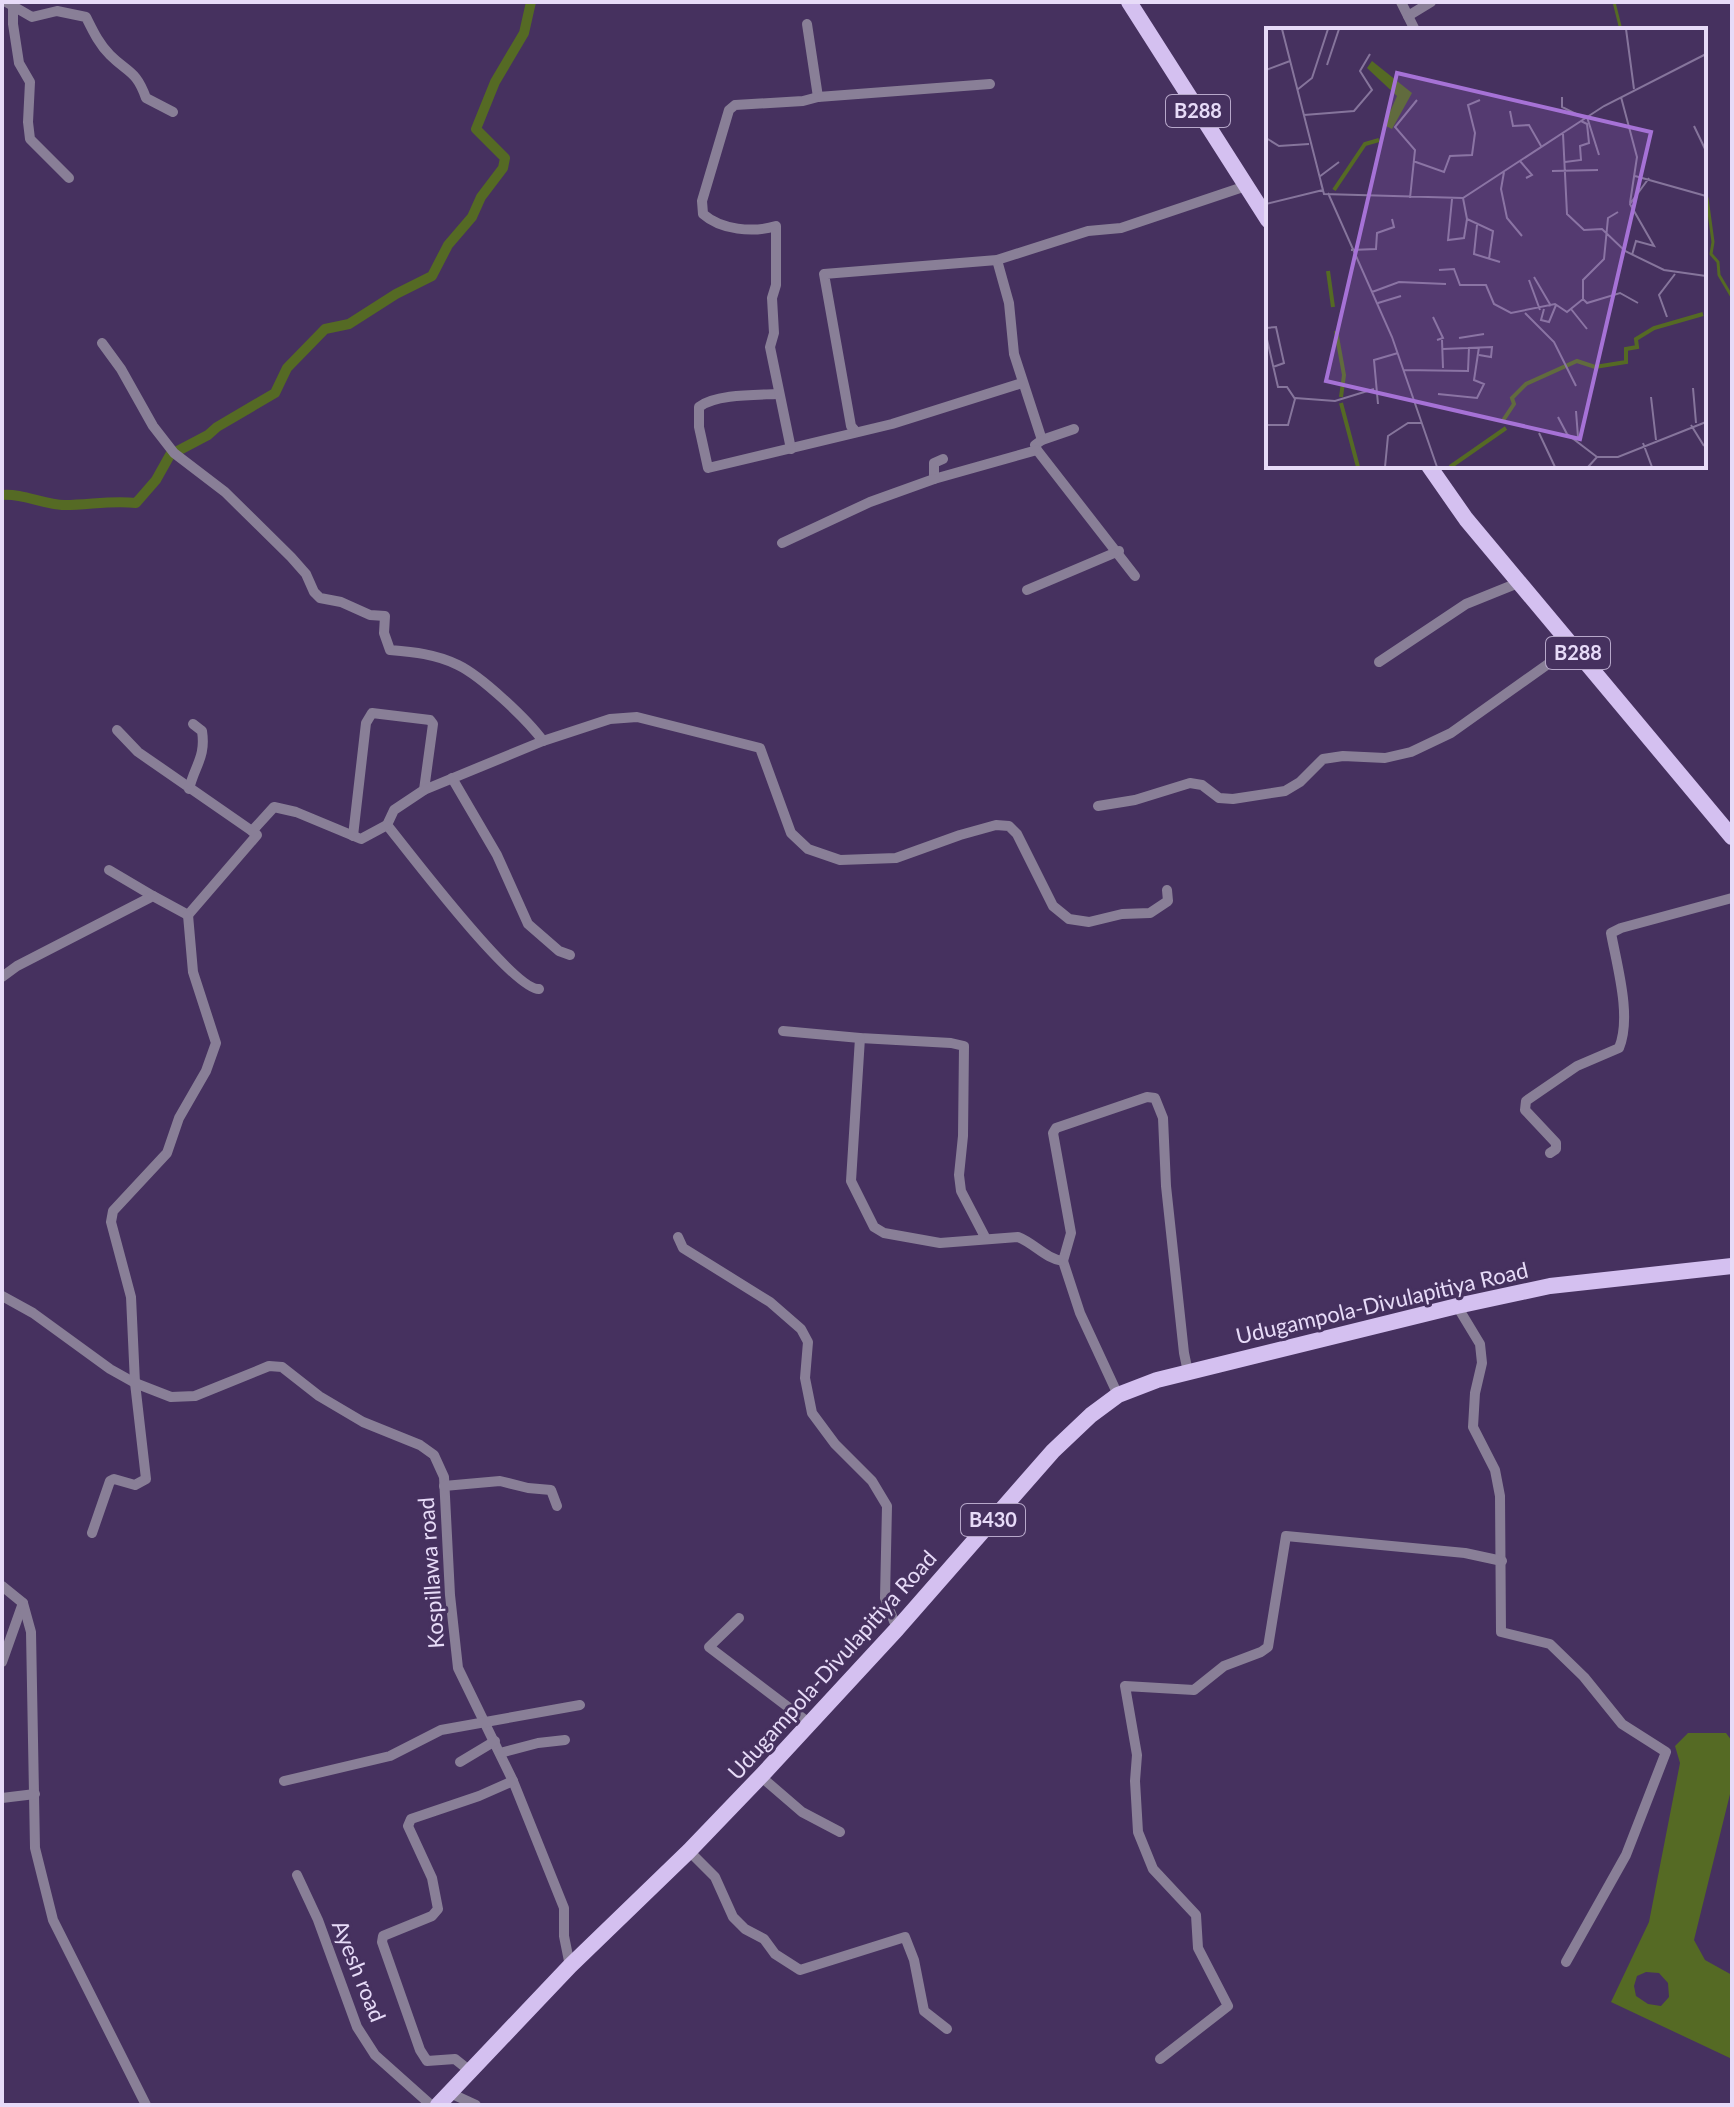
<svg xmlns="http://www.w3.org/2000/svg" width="1734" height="2107" font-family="Lato,sans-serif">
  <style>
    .water { fill: #556a24; fill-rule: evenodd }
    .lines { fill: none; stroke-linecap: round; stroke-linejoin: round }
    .stream { stroke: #556a24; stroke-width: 3 }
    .canal { stroke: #556a24; stroke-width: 10 }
    .street { stroke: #897f97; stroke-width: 10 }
    .primary { stroke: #d4c0f0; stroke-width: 16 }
    .labels { text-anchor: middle; stroke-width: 6; stroke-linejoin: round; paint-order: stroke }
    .shield { fill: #46315f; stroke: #b7a8ca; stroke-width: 2 }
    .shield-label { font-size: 20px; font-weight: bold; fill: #e7dbf8 }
    .street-label { font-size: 22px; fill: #e7dbf8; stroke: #46315f }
    .inset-river { fill: none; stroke: #556a24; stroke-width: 4 }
    .inset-road { fill: none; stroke: #86759c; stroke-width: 2 }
    .view { fill: #a672d6; fill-opacity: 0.15; stroke: #a672d6; stroke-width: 4 }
    .inset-edge { fill: none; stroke: #e7dbf8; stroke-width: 4 }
  </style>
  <rect width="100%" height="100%" fill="#46315f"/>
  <path class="water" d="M1688,1733H1726L1732,1741V1786L1694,1940L1705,1960L1732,1975V2059L1611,2002L1649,1922L1680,1763L1675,1746ZM1646,1972L1659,1973L1668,1983L1669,1997L1661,2006L1648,2004L1636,1996L1634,1986L1637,1976Z"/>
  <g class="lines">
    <g class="stream">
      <path d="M1614,2L1621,30"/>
      <path d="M1704,195L1707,198L1713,242L1711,254L1718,262L1719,275L1732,297"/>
    </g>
    <path class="canal" d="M2,495C23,493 44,505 65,505C89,505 112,500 136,503L156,480L170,455L208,435L217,427L275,393L287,368L325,329L349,324L396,294L432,276L448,245L472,217L481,197L503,168L505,158L476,129L495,82L524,33L531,2"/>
    <g class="street">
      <path d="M6,2L32,17L57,11L86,17C93,31 99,44 110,55C128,73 136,70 146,98L173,112"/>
      <path d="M1401,2L1415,30"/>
      <path d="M13,7V24L19,63L30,82L28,122L30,139L69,178"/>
      <path d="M1408,16L1431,2"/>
      <path d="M807,24L818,97"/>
      <path d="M997,260L1009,303L1014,354L1042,440"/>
      <path d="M102,343L121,369L153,426L174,453L225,492L291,557L306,574L314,592L320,598L341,602L370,615L385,616L384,633L390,650C413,652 436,654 458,665C481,676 527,719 543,741"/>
      <path d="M777,394C757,395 715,394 699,407V427L708,468L892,424L1022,383"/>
      <path d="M1074,429L1042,440L1035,445L1037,450L1135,576"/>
      <path d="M856,432L851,426L824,274L997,260L1088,231L1121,228L1246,186"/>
      <path d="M791,449L770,347L774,333L772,298L776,285V226C753,233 721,230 703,214L702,201L729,110L735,105L803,101L818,97L990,84"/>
      <path d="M943,459L934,463V479L1037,450"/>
      <path d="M782,543L870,502L934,479"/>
      <path d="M1027,590L1119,551"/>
      <path d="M1379,662L1466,604L1518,583"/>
      <path d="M117,730L138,752L252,831"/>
      <path d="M452,778L497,855L528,924L559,951L570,955"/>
      <path d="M189,789C195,765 206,757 202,731L193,724"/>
      <path d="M1098,806L1135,800L1190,783L1202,785L1219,798L1233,799L1285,791L1300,782L1323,759L1343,756L1385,758L1411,752L1451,733L1572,647"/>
      <path d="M387,825C408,851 514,991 539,989"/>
      <path d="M353,836L366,723L372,713L430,720L433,724L424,790"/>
      <path d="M109,870L153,896"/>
      <path d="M2,977L17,966L153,896L188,915L257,835L252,831L274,807L296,812L361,839L387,825L394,810L424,790L543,741L610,719L637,717L760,748L791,833L808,849L840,860L896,858L960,835L996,825L1009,826L1017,834L1053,906L1069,919L1089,922L1122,914L1150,913L1168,901L1167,890"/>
      <path d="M783,1031L860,1038L951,1043L964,1046L963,1136L959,1175L961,1191L986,1239"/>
      <path d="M860,1038L851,1181L874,1227L884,1233L940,1243L1018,1237C1034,1243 1046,1259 1063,1261L1080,1313L1118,1395"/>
      <path d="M1550,1153L1556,1149V1143L1525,1110L1526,1101L1577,1066L1619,1048C1632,1017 1617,966 1611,933L1621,928L1732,898"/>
      <path d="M678,1237L683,1248L770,1302L801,1329L808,1342L805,1378L812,1413L835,1444L872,1481L887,1506L885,1598L897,1629"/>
      <path d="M1063,1261L1071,1233L1053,1133L1056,1128L1147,1097L1155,1098L1163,1118L1166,1186L1184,1353L1188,1372"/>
      <path d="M2,1296L33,1313L110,1369L135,1383L171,1397L195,1396L269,1366L282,1367L319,1396L363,1422L420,1445L434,1455L444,1477L450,1595L458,1668L513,1781L564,1908V1936L570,1966"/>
      <path d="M1457,1306L1480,1344L1482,1363L1475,1393L1473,1427L1495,1470L1500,1496L1501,1632L1550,1644L1584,1677L1622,1724L1666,1752L1626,1855L1566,1962"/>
      <path d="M444,1486L500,1481L528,1488L551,1490L557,1506"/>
      <path d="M92,1533L110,1481L114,1479L135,1485L146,1479L135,1383L131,1297L111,1222L113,1211L167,1153L179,1118L206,1071L216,1043L193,972L188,915"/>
      <path d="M2,1586L23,1603L2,1662"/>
      <path d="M23,1603L31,1632L35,1848L53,1920L146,2105"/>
      <path d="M739,1618L709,1647L809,1723"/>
      <path d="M500,1753L538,1743L565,1740"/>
      <path d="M460,1762L495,1741"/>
      <path d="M763,1774L766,1781L802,1812L840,1832"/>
      <path d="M284,1781L390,1756L441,1730L580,1705"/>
      <path d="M2,1798L35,1794"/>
      <path d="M689,1851L715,1877L733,1917L745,1929L764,1939L775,1954L800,1970L905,1937L914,1960L924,2011L947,2029"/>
      <path d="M297,1875L318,1920L357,2027L375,2055L431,2105"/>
      <path d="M1160,2059L1228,2006L1198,1948L1196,1915L1153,1869L1138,1832L1135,1781L1137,1755L1125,1686L1194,1690L1224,1666L1261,1652L1268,1647L1286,1536L1465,1553L1502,1561"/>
      <path d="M470,2071L455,2059L427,2061L420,2050L382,1942L383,1936L432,1916L438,1909L432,1878L408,1826L411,1819L479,1796L513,1781"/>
      <path d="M450,2093L476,2105"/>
    </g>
    <g class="primary">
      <path d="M1129,2L1268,220"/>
      <path d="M1429,466L1466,519L1732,837"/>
      <path d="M438,2105L570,1966L689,1851L763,1774L897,1629L1053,1451L1091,1415L1118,1395L1157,1380L1457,1306L1550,1286L1732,1266"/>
    </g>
  </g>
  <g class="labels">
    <g class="shield">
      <rect x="1166" y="95" width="64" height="32" rx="6"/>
      <rect x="1546" y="637" width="64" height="32" rx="6"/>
      <rect x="961" y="1504" width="64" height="32" rx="6"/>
    </g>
    <g class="shield-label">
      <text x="1198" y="118">B288</text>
      <text x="1578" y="660">B288</text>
      <text x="993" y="1527">B430</text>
    </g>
    <g class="street-label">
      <text transform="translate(1382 1303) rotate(-13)" y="8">Udugampola-Divulapitiya Road</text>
      <text transform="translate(431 1573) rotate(-94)" y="8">Kospillawa road</text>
      <text transform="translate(832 1665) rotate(-48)" y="8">Udugampola-Divulapitiya Road</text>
      <text transform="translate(359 1971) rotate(68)" y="8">Ayesh road</text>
    </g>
  </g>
  <g transform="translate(1266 28)">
    <rect width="440" height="440" fill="#46315f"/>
    <path d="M106,33L146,65L126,101L118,97L131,68L101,40Z" fill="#556a24"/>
    <path class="inset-river" d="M68,162L99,116L113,112M62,243L67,279M70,303L78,347L75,369M75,375L92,439M236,394L248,376L246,370L260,356L311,333L329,339L360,334V321L371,319L370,311L388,300L437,286M184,439L240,400"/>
    <path class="inset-road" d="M360,1L368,61M61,37L73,1M0,42L24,33M31,62L46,50L62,1M296,69V79L318,90M355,69L371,129L364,175M244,83L247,98L263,97L275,118M38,87L88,83L106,62L94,43L104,26M321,89L333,127M428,98L440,123M297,106L301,186L318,202L336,201L359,223L398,242L440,248M0,110L13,118L43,116M147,133L178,144L184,128L206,127L209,105L202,77L214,72M254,133L266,147L260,150M299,134L315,132L314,118L323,115L321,96L315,93M286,143L332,142M238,144L235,161L241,190L256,208M369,148L440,168M53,149L73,134M55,155L58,166L197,170L338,78L440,26M62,165L126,309L171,439M144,170L149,122L129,99L151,72M197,170L201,191L227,203L223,231M186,171L182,212L198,210L201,191M0,176L57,162L16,1M211,197L208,226L234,234M85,222L110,221L111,205L128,199L126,191M366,227L370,213L388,218L364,176L383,150M173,242L188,241L194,257H220L228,276L245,285L289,276L301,284L317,271L321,275L354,265L372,275M268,249L285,278M263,252L274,282M106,264L133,254L180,256M317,271V252L338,231L342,190L352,184M112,275L135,268M278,281L275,292L283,294L290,277M305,281L321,301M259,285L288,314L310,358M167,289L177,310L171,312M401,289L393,267L409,246M0,300L10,299L18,335L7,339M0,307L12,359H21L29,371L22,397H0M193,310L218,306M176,312L177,340M177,321L226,319L225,329L213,327M138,342L202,343L203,319M427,360L430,395M172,366L211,370L218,356L208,352L213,319M385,369L390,412M29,370L69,373L108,361M112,376L108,332L132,325M310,383L312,409M292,389L301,406L331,429M425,397L438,418M273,405L289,439M377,415L386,439M119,439L122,408L142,395H156M322,439L331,429H352L440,394"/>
    <path class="view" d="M131,45L385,104L314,411L60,353Z"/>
    <rect width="440" height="440" class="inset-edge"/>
  </g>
  <rect width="1734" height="2107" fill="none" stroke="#e7dbf8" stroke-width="8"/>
</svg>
